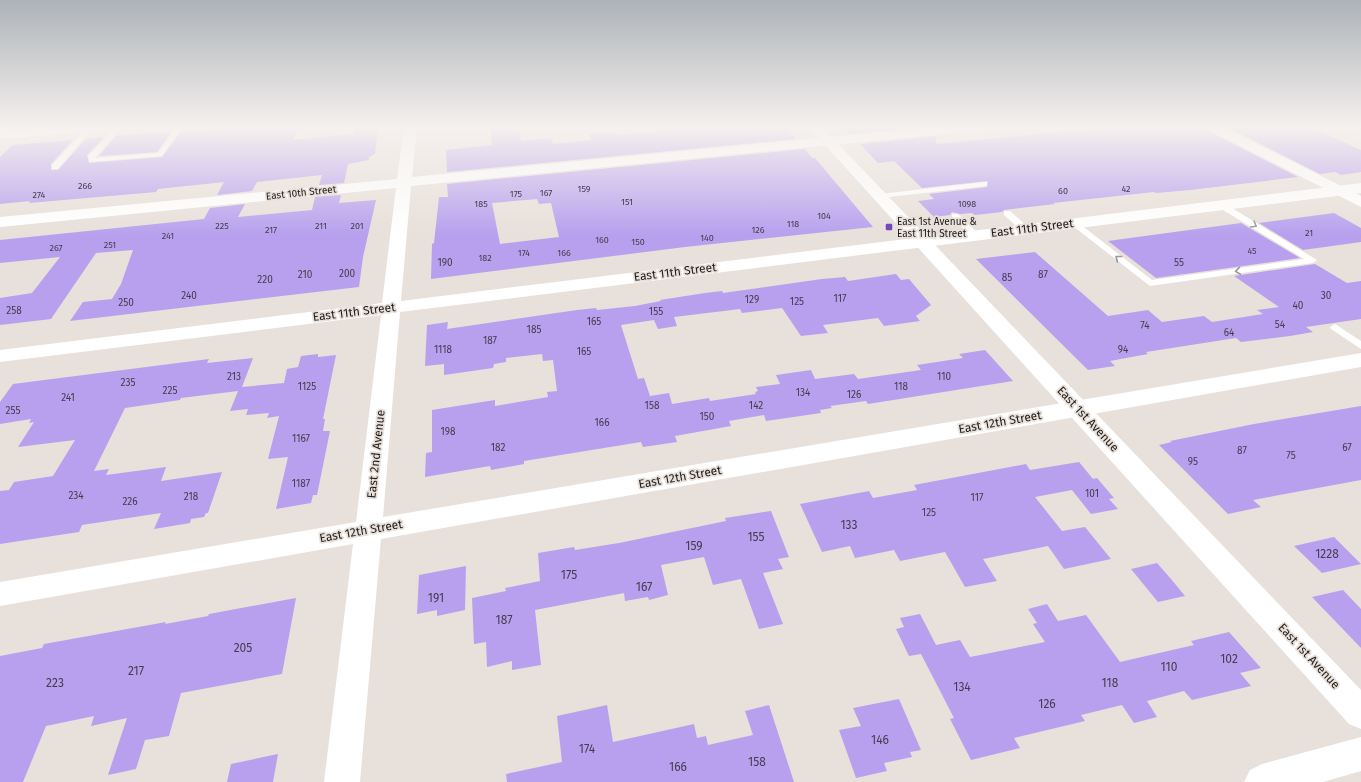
<svg xmlns="http://www.w3.org/2000/svg" width="1361" height="782" font-family="'Fira Sans',sans-serif">
  <style>
    .building { fill: #b8a0ee; fill-rule: evenodd }
    .lines { fill: none; stroke-linecap: round; stroke-linejoin: round }
    .lane { fill: #fff; fill-rule: evenodd }
    .street { fill: #fff; fill-rule: evenodd }
    .secondary { fill: #fff; fill-rule: evenodd }
    .oneway { stroke: #9a9998 }
    .poi-dot { fill: #7646be; stroke: #e8e0da; stroke-width: 1.5 }
    .labels { text-anchor: middle; stroke-width: 3.5; stroke-linejoin: round; paint-order: stroke }
    .far-number-label { font-size: 9px; fill: #453d4f }
    .far-street-label { font-size: 10px; fill: #1f1c1a; stroke: #e8e0da }
    .far-poi-label { font-size: 10px; fill: #1f1c1a; stroke: #e8e0da; text-anchor: start }
    .number-label { font-size: 10px; fill: #453d4f }
    .street-label { font-size: 12px; fill: #1f1c1a; stroke: #e8e0da }
    .near-number-label { font-size: 12px; fill: #453d4f }
  </style>
  <rect width="100%" height="100%" fill="#e8e0da"/>
  <g class="building">
    <path d="M241,126H298L293,140L354,134L355,127L375,126V128H378L375,154L369,157V160L348,164L344,183L319,185L322,175L257,182L252,191L217,195L224,182L158,189L156,192L29,203L30,201L0,204V157L12,145L73,140L51,164V170H58L86,139L104,137L87,155L89,163L162,157L181,132Z"/>
    <path d="M491,126H509L510,130H519L521,141L552,138L553,144L591,140L589,134L612,132L617,135L659,132L657,128L684,126H785L796,139L447,172L446,150L492,145Z"/>
    <path d="M842,126H930L850,134Z"/>
    <path d="M1125,126H1205L1206,130L1298,177L1190,190L1156,193L1154,192L1053,203L1055,204L1004,210L1002,212L975,215L972,213L960,214L952,212L950,215L934,217L918,201L934,199L929,194L987,187L988,181L922,188L894,161L878,163L860,144L936,136V144Z"/>
    <path d="M1225,126H1308L1361,150V172L1341,175L1335,172L1320,174Z"/>
    <path d="M167,132L166,133H171L157,152L99,156L116,136Z"/>
    <path d="M805,149L812,158H815L873,227L685,247L431,279L432,244L434,243L439,197H448L447,184ZM537,199L539,204L551,203L559,237L500,244L492,203Z"/>
    <path d="M341,195L339,203L376,200L363,257L359,287L70,321L83,302L112,299L121,284L133,250L96,253L51,319L0,325V298L32,293L60,257L0,263V240L204,219L210,208L245,204L238,217L312,210L315,197Z"/>
    <path d="M1334,213L1361,228V242L1303,250L1259,223Z"/>
    <path d="M1241,223L1300,258L1156,278L1108,241Z"/>
    <path d="M1035,252L1108,316L1148,310L1162,322L1204,316L1212,322L1263,314L1257,310L1279,307L1234,276L1315,264L1347,283L1361,281V319L1306,327L1313,332L1290,336L1241,342L1236,338L1146,352L1148,354L1110,361L1115,366L1088,370L976,259Z"/>
    <path d="M896,274L901,280L909,279L931,305L916,316L920,321L884,326L878,318L823,325L828,333L801,336L782,308L742,313L740,309L674,317L677,326L658,329L654,320L621,325L638,379L644,378L650,396L669,393L672,404L709,398L710,401L756,394L755,392L758,391L756,387L780,384L776,375L811,370L815,379L854,374L858,379L921,370L917,365L963,358L959,354L985,350L1013,381L868,404L866,401L830,406L832,408L820,410L821,413L766,421L764,415L729,421L731,426L675,436L677,442L643,447L641,442L524,461V464L491,470L490,466L425,477L426,453L432,452V410L495,400V406L548,397L547,392L557,391L553,360L543,361L542,354L506,358V362L494,364L493,368L444,375V364L425,366L427,325L448,322L447,329L577,310L596,308L597,310L635,306L661,301L660,300L705,293L722,291L723,293L822,279L845,277L848,281Z"/>
    <path d="M318,354V357L336,355L323,419H325L323,431H330L317,495H313L311,503L276,509L288,457L268,459L279,416L267,418L269,413L246,415L248,409L230,411L238,391L181,398L180,400L125,408L94,471L109,469L106,475L166,467L161,481L222,472L208,513H206L204,517L191,519L190,523L154,529L161,513L82,525L79,532L0,544V491L9,490L14,482L53,476L75,440L18,447L34,422L29,423L31,419L0,424V402L13,384L209,359L207,363L253,358L242,387L284,383L287,369L298,367L301,356Z"/>
    <path d="M1361,406V480L1253,500L1261,507L1228,514L1159,445L1172,442L1170,441L1254,424Z"/>
    <path d="M1079,462L1093,479L1097,478L1114,498L1109,499L1118,509L1091,514L1072,490L1035,497L1062,531L1085,527L1111,559L1064,569L1048,546L983,559L997,581L965,587L945,552L900,561L894,550L855,558L850,546L822,552L800,504L869,491L873,498L917,490L914,485L1026,464L1030,470Z"/>
    <path d="M771,511L789,557L778,559L783,569L763,573L783,624L759,629L741,579L713,585L704,557L661,565L668,595L649,600L648,597L625,601L624,593L535,610L541,665L512,670V661L487,667L486,642L474,644L472,598L506,591L505,588L540,581L538,553L574,547L575,550L619,543L726,521L725,518Z"/>
    <path d="M1334,537L1361,564L1322,573L1294,546Z"/>
    <path d="M1157,563L1171,579L1185,596L1158,602L1131,569Z"/>
    <path d="M466,566L465,610L437,616V610L417,614L419,575Z"/>
    <path d="M1343,590L1361,609V648L1312,597Z"/>
    <path d="M296,598L282,674L181,693L169,736L145,740L136,769L108,775L127,718L91,726L94,716L46,726L23,782H0V656L42,648L44,644L166,622L165,624L208,616L209,614Z"/>
    <path d="M1047,604L1058,621L1086,615L1120,662L1194,645L1191,641L1229,632L1261,668L1240,673L1251,686L1192,700L1184,691L1147,701L1157,717L1134,723L1122,705L1081,715L1085,721L1014,738L1020,748L971,760L950,719L954,718L921,654L909,656L896,629L904,627L900,618L920,614L936,645L960,640L970,657L1045,642L1033,624L1037,623L1028,609Z"/>
    <path d="M899,699L921,750L910,752L912,757L884,763L887,771L856,778L839,730L861,726L853,708Z"/>
    <path d="M607,705L613,742L694,724L697,738L706,736L708,745L753,735L745,711L769,705L794,782H507L506,774L562,762L557,716Z"/>
    <path d="M278,754L273,782H227L231,764Z"/>
  </g>
  <g class="lines">
    <g class="lane">
      <path d="M88,126L94,127L58,169H52V165Z"/>
      <path d="M117,126H123L95,158L158,153L177,126H183L162,156L89,162L88,156Z"/>
      <path d="M984,182H987V186L880,198L876,196L880,194Z"/>
      <path d="M1218,203H1224L1317,260L1313,263L1150,286L1069,223L1073,221H1076L1152,280L1304,259L1218,207Z"/>
      <path d="M1004,211H1010L1028,227V231H1022L1004,215Z"/>
      <path d="M952,214H958L978,233V237H972L952,218Z"/>
      <path d="M1335,324L1361,341V349L1331,329L1330,327Z"/>
    </g>
    <g class="street">
      <path d="M0,126H14L5,135L0,136Z"/>
      <path d="M404,126H417L412,177L945,126H992L985,130L411,186L401,301L1361,183V193L400,312L383,517L1361,353V367L381,539L360,782H324L353,544L0,606V582L356,522L381,315L0,362V350L382,303L396,188L0,227V217L397,179Z"/>
      <path d="M1361,737V771L1323,782H1244L1250,770L1262,764Z"/>
    </g>
    <g class="secondary">
      <path d="M63,126H118L111,130L0,139V131Z"/>
      <path d="M808,126H821L1361,690V729L1349,724Z"/>
      <path d="M1206,126H1222L1361,196V207L1207,129Z"/>
    </g>
  </g>
  <defs><path id="oneway-chevron" d="M-2-3.5L2.5 0L-2 3.5" fill="none" stroke-width="1.6" stroke-linecap="round" stroke-linejoin="round"/></defs>
  <g class="oneway">
    <use href="#oneway-chevron" transform="translate(1254 225) rotate(31)"/>
    <use href="#oneway-chevron" transform="translate(1118 258) rotate(-142)"/>
    <use href="#oneway-chevron" transform="translate(1238 271) rotate(172)"/>
  </g>
  <linearGradient id="sky" x2="0" y2="1"><stop stop-color="#adb2b8"/><stop offset="0.54" stop-color="#f5f1ee"/><stop offset="1" stop-color="#f5f1ee" stop-opacity="0"/></linearGradient>
  <rect width="1361" height="235" fill="url(#sky)"/>
  <rect class="poi-dot" x="885" y="223" width="8" height="8" rx="2"/>
  <g class="labels">
    <g class="far-number-label">
      <text x="85" y="189">266</text>
      <text x="584" y="192">159</text>
      <text x="1126" y="192">42</text>
      <text x="1063" y="194">60</text>
      <text x="546" y="196">167</text>
      <text x="516" y="197">175</text>
      <text x="39" y="198">274</text>
      <text x="627" y="205">151</text>
      <text x="481" y="207">185</text>
      <text x="967" y="207">1098</text>
      <text x="824" y="219">104</text>
      <text x="793" y="227">118</text>
      <text x="222" y="229">225</text>
      <text x="321" y="229">211</text>
      <text x="357" y="229">201</text>
      <text x="271" y="233">217</text>
      <text x="758" y="233">126</text>
      <text x="1309" y="236">21</text>
      <text x="168" y="239">241</text>
      <text x="707" y="241">140</text>
      <text x="602" y="243">160</text>
      <text x="638" y="245">150</text>
      <text x="110" y="248">251</text>
      <text x="56" y="251">267</text>
      <text x="1252" y="254">45</text>
      <text x="524" y="256">174</text>
      <text x="564" y="256">166</text>
      <text x="485" y="261">182</text>
    </g>
    <g class="far-street-label">
      <text transform="translate(301 192) rotate(-6)" y="4">East 10th Street</text>
    </g>
    <g class="far-poi-label">
      <text x="897" y="225">East 1st Avenue &amp;<tspan x="897" dy="12">East 11th Street</tspan></text>
    </g>
    <g class="number-label">
      <text x="445" y="266">190</text>
      <text x="1179" y="266">55</text>
      <text x="347" y="277">200</text>
      <text x="305" y="278">210</text>
      <text x="1043" y="278">87</text>
      <text x="1007" y="281">85</text>
      <text x="265" y="283">220</text>
      <text x="189" y="299">240</text>
      <text x="1326" y="299">30</text>
      <text x="840" y="302">117</text>
      <text x="752" y="303">129</text>
      <text x="797" y="305">125</text>
      <text x="126" y="306">250</text>
      <text x="1298" y="309">40</text>
      <text x="14" y="314">258</text>
      <text x="656" y="315">155</text>
      <text x="594" y="325">165</text>
      <text x="1280" y="328">54</text>
      <text x="1145" y="329">74</text>
      <text x="534" y="333">185</text>
      <text x="1229" y="336">64</text>
      <text x="490" y="344">187</text>
      <text x="443" y="353">1118</text>
      <text x="1123" y="353">94</text>
      <text x="584" y="355">165</text>
      <text x="234" y="380">213</text>
      <text x="944" y="380">110</text>
      <text x="128" y="386">235</text>
      <text x="307" y="390">1125</text>
      <text x="901" y="390">118</text>
      <text x="170" y="394">225</text>
      <text x="803" y="396">134</text>
      <text x="854" y="398">126</text>
      <text x="68" y="401">241</text>
      <text x="652" y="409">158</text>
      <text x="756" y="409">142</text>
      <text x="13" y="414">255</text>
      <text x="707" y="420">150</text>
      <text x="602" y="426">166</text>
      <text x="448" y="435">198</text>
      <text x="301" y="442">1167</text>
      <text x="498" y="451">182</text>
      <text x="1347" y="451">67</text>
      <text x="1242" y="454">87</text>
      <text x="1291" y="459">75</text>
      <text x="1193" y="465">95</text>
      <text x="301" y="487">1187</text>
      <text x="1092" y="497">101</text>
      <text x="76" y="499">234</text>
      <text x="191" y="500">218</text>
      <text x="977" y="501">117</text>
      <text x="130" y="505">226</text>
      <text x="929" y="516">125</text>
    </g>
    <g class="street-label">
      <text transform="translate(1032 228) rotate(-7)" y="4">East 11th Street</text>
      <text transform="translate(675 272) rotate(-7)" y="4">East 11th Street</text>
      <text transform="translate(354 312) rotate(-7)" y="4">East 11th Street</text>
      <text transform="translate(1088 419) rotate(47)" y="4">East 1st Avenue</text>
      <text transform="translate(1000 422) rotate(-10)" y="4">East 12th Street</text>
      <text transform="translate(376 454) rotate(-84)" y="4">East 2nd Avenue</text>
      <text transform="translate(680 477) rotate(-10)" y="4">East 12th Street</text>
      <text transform="translate(361 531) rotate(-10)" y="4">East 12th Street</text>
      <text transform="translate(1309 656) rotate(47)" y="4">East 1st Avenue</text>
    </g>
    <g class="near-number-label">
      <text x="849" y="529">133</text>
      <text x="756" y="541">155</text>
      <text x="694" y="550">159</text>
      <text x="1327" y="558">1228</text>
      <text x="569" y="579">175</text>
      <text x="644" y="591">167</text>
      <text x="436" y="602">191</text>
      <text x="504" y="624">187</text>
      <text x="243" y="652">205</text>
      <text x="1229" y="663">102</text>
      <text x="1169" y="671">110</text>
      <text x="136" y="675">217</text>
      <text x="55" y="687">223</text>
      <text x="1110" y="687">118</text>
      <text x="962" y="691">134</text>
      <text x="1047" y="708">126</text>
      <text x="880" y="744">146</text>
      <text x="587" y="753">174</text>
      <text x="757" y="766">158</text>
      <text x="678" y="771">166</text>
    </g>
  </g>
</svg>
